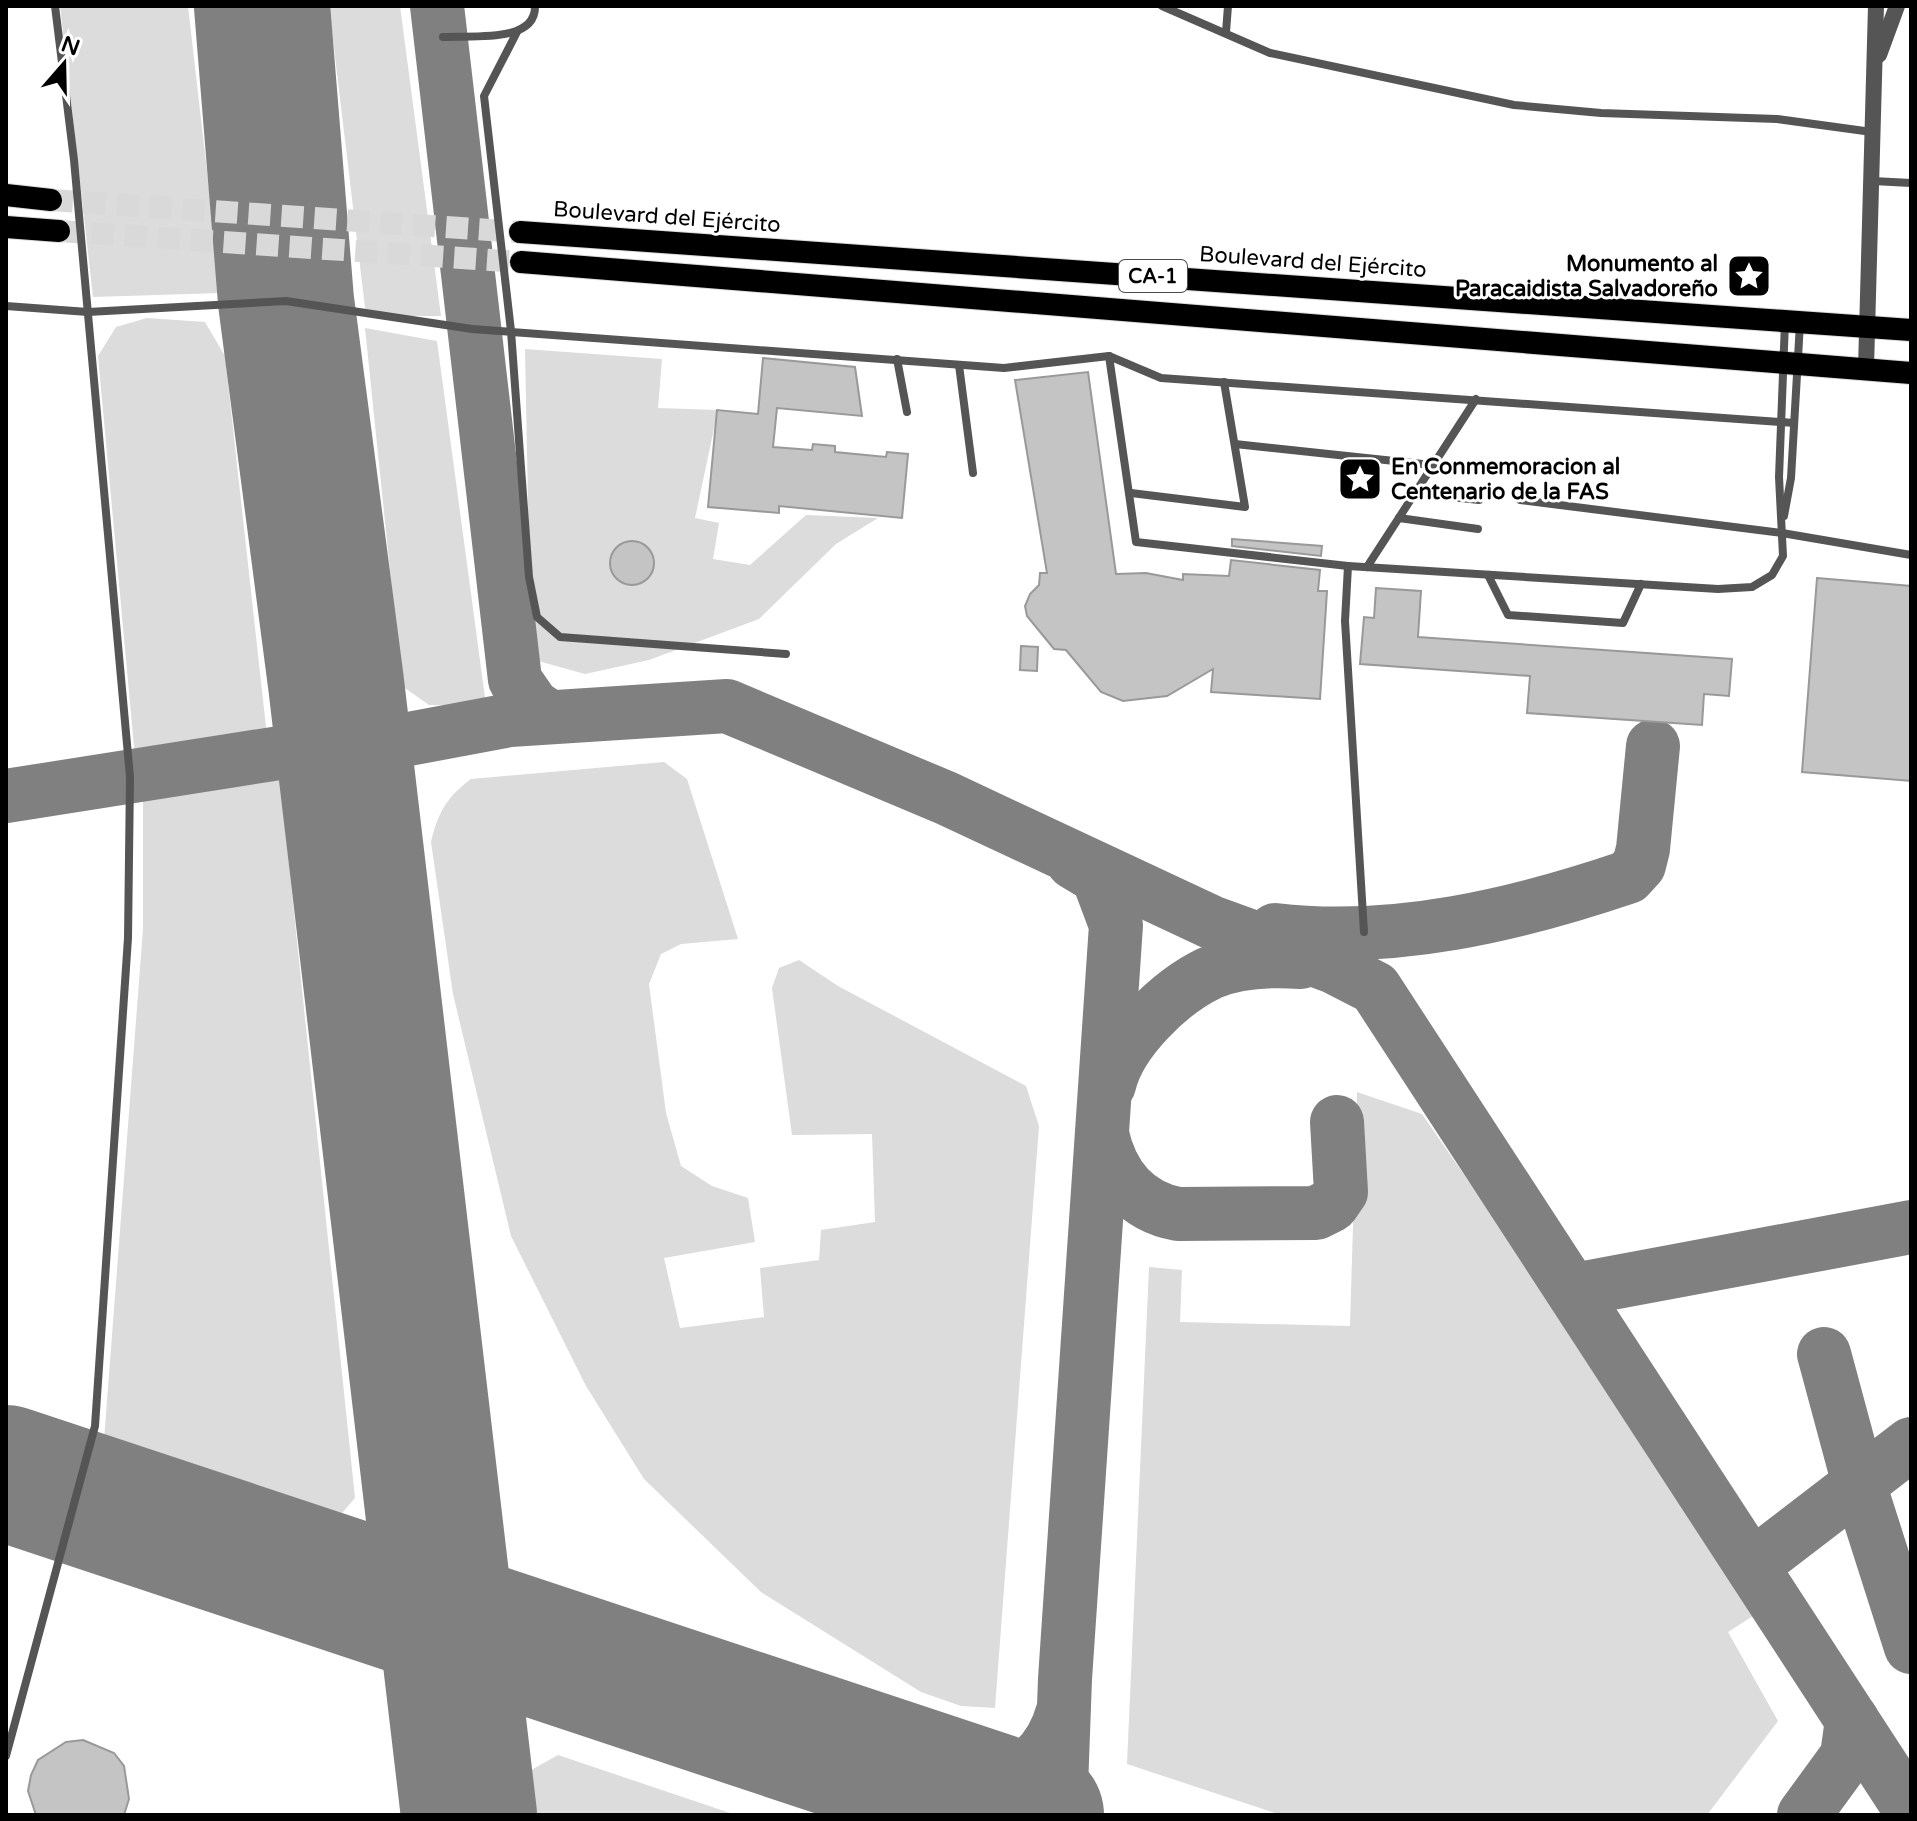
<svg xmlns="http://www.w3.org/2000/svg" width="1917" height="1821" font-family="'Varela Round',sans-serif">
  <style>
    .green { fill: #dcdcdc }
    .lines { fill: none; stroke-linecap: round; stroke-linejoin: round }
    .taxiway { stroke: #808080; stroke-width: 54 }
    .runway { stroke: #808080; stroke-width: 136 }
    .building { fill: #c4c4c4; stroke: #999; stroke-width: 2 }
    .trunk-tunnel { stroke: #d9d9d9; stroke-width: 22; stroke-dasharray: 22 11; stroke-linecap: butt }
    .trunk-casing { stroke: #dbdbdb; stroke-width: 24 }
    .service { stroke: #555; stroke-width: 8 }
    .minor { stroke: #555; stroke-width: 16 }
    .trunk { stroke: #000; stroke-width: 22 }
    .labels { text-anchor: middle; stroke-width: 6; stroke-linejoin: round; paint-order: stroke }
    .shield { fill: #fff; stroke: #4c4c4c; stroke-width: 2 }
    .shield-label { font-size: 20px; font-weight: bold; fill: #000 }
    .street-label { font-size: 22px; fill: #000; stroke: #fff }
    .poi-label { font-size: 22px; font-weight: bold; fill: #000; stroke: #fff; text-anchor: end }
  </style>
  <rect width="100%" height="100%" fill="#fff"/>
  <g class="green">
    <path d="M60,6H188L221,293L93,297Z"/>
    <path d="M329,6H400L441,316H366Z"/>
    <path d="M147,318L205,322L225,356L267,736L135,757L98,356L116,327Z"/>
    <path d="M365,328L437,341L486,705H429L402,686Z"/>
    <path d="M525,349L662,359L658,408L718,410L695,518L719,523L713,559L750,565L806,515L878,518L836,544L759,619L649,660L585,674L531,659Z"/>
    <path d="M664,762L687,779L738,939L681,944L661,954L649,984L666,1113L681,1166L712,1186L748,1198L755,1242L664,1258L680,1328L764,1317L760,1268L819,1260L821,1230L875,1222L872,1134L792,1135L772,988L779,968L799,960L838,986L1026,1086L1039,1126L995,1708L961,1706L921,1692L761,1592L644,1479L586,1386L511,1236L453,994L431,842C438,812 447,797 471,779Z"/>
    <path d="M280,778L355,1498L342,1513L104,1440L143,929V796Z"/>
    <path d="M1357,1092L1422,1114L1764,1609L1728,1632L1778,1721L1707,1815H1281L1127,1764L1149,1267L1182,1270L1180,1322L1350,1326Z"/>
    <path d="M558,1755L736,1815H521L526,1773Z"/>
  </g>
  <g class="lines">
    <g class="taxiway">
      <path d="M437,6L515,680L533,706L548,716"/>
      <path d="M265,35L268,6"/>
      <path d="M336,683C349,721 357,734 398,741"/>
      <path d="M6,796L343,743"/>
      <path d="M351,815L366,763L380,750L398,741L510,720L727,706L946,798L1211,922L1334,967L1375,988L1911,1811"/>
      <path d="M1275,930C1394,944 1516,915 1628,877L1639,865L1643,849L1653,746"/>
      <path d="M1109,1085C1119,1041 1170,992 1210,973C1238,961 1272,960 1301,962"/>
      <path d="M1102,1134C1111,1175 1135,1206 1178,1214L1316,1213L1332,1205L1341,1192L1337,1122"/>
      <path d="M1574,1290L1911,1227"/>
      <path d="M1824,1354L1859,1484L1911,1647"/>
      <path d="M1752,1566L1911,1444"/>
      <path d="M443,1579L470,1615L513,1641"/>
      <path d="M456,1697C466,1665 480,1650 513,1641"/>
      <path d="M952,1787C1008,1784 1047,1768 1063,1711"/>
      <path d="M1060,1815L1065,1679L1116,925L1098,877L1073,862"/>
      <path d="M1804,1815L1847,1756L1852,1720"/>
    </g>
    <g class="runway">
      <path d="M262,6L286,301L336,683L469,1815"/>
      <path d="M6,1473L1036,1815"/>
    </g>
  </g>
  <g class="building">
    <path d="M763,358L855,367L862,416L777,408L773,447L812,450L813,444L835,446V452L886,457L887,452L908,454L902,518L779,506V513L708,507L717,410L758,414Z"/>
    <path d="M1088,372L1116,574L1146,573L1183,580V574L1229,576L1231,560L1320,570L1318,591H1327L1320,699L1211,692L1213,669L1167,696L1123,701L1101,692L1066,650L1054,649L1027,616L1025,606L1030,594L1039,585L1040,573H1047L1015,380Z"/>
    <path d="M1232,539L1322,546L1321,556L1232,546Z"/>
    <circle cx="632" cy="563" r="22"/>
    <path d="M1817,578L1911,586V781L1802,772Z"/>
    <path d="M1376,588L1421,591L1418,637L1732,659L1729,696L1704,694L1702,725L1527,713L1530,676L1360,664L1364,617L1374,618Z"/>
    <path d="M1021,646L1038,647L1037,671L1020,670Z"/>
    <path d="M83,1740L114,1753L124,1766L129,1799L124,1815H36L28,1791L31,1775L38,1760L66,1742Z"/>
  </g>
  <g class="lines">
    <g class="trunk-tunnel">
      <path d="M51,200L520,232"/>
      <path d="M59,231L521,262"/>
    </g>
    <g class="trunk-casing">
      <g id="trunk">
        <path d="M6,195L51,200"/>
        <path d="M6,227L59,231"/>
        <path d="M520,232L1911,330"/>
        <path d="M521,262L1911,373"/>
      </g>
    </g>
    <g class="service">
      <path d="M1162,6L1270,53L1514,105L1601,113L1777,119L1872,132"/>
      <path d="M517,32L484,96L511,331L529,577L537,617L560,637L786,654"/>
      <path d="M1226,32L1228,6"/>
      <path d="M443,37C470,35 536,44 535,6"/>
      <path d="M1873,181L1911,183"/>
      <path d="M6,306L88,312L286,301L472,329L1004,368L1109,356L1161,378L1794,423"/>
      <path d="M1109,356L1136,542L1348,566"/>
      <path d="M897,359L907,412"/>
      <path d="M959,365L973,473"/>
      <path d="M1235,444L1432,465"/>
      <path d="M1131,493L1245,507L1224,382"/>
      <path d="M1414,493L1479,500"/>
      <path d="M1520,500L1782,533L1911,555"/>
      <path d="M1784,516L1791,478L1800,323"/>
      <path d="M1399,518L1478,529"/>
      <path d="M1367,567L1476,399"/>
      <path d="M1488,575L1508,615L1623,623L1641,584"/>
      <path d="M1364,932L1345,621L1348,566L1718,589L1752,587L1772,575L1783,556L1779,477L1785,322"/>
      <path d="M6,1756L95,1426L128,938L130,777L74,160L55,6"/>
    </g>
    <g class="minor">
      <path d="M1879,55L1897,6"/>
      <path d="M1866,368L1876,6"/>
    </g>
    <use href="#trunk" class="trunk"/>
  </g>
  <defs>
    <g id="sight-square" transform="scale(2.3)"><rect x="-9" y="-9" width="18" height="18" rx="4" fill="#000" stroke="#fff"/><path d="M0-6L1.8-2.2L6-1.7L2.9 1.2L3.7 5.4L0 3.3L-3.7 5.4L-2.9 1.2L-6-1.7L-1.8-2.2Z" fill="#fff"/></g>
  </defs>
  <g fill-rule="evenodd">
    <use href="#sight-square" x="1749" y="276"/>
    <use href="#sight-square" x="1360" y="479"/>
  </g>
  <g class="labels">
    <rect class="shield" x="1119" y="260" width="68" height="32" rx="6"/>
    <g class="shield-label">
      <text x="1153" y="283">CA-1</text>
    </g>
    <g class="street-label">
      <text transform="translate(667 216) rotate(4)" y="8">Boulevard del Ejército</text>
      <text transform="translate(1313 261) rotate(4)" y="8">Boulevard del Ejército</text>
    </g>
    <g class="poi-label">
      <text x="1718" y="271">Monumento al<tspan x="1718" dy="25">Paracaidista Salvadoreño</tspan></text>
      <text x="1391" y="474" text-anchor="start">En Conmemoracion al<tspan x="1391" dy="25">Centenario de la FAS</tspan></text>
    </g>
  </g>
  <rect width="1917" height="1821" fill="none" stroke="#000000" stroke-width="16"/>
  <g transform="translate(64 64) rotate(20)" stroke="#ffffff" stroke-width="6" paint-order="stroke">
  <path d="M0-6L14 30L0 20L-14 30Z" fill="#000000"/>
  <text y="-12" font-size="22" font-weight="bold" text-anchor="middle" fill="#000000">N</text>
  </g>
</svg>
